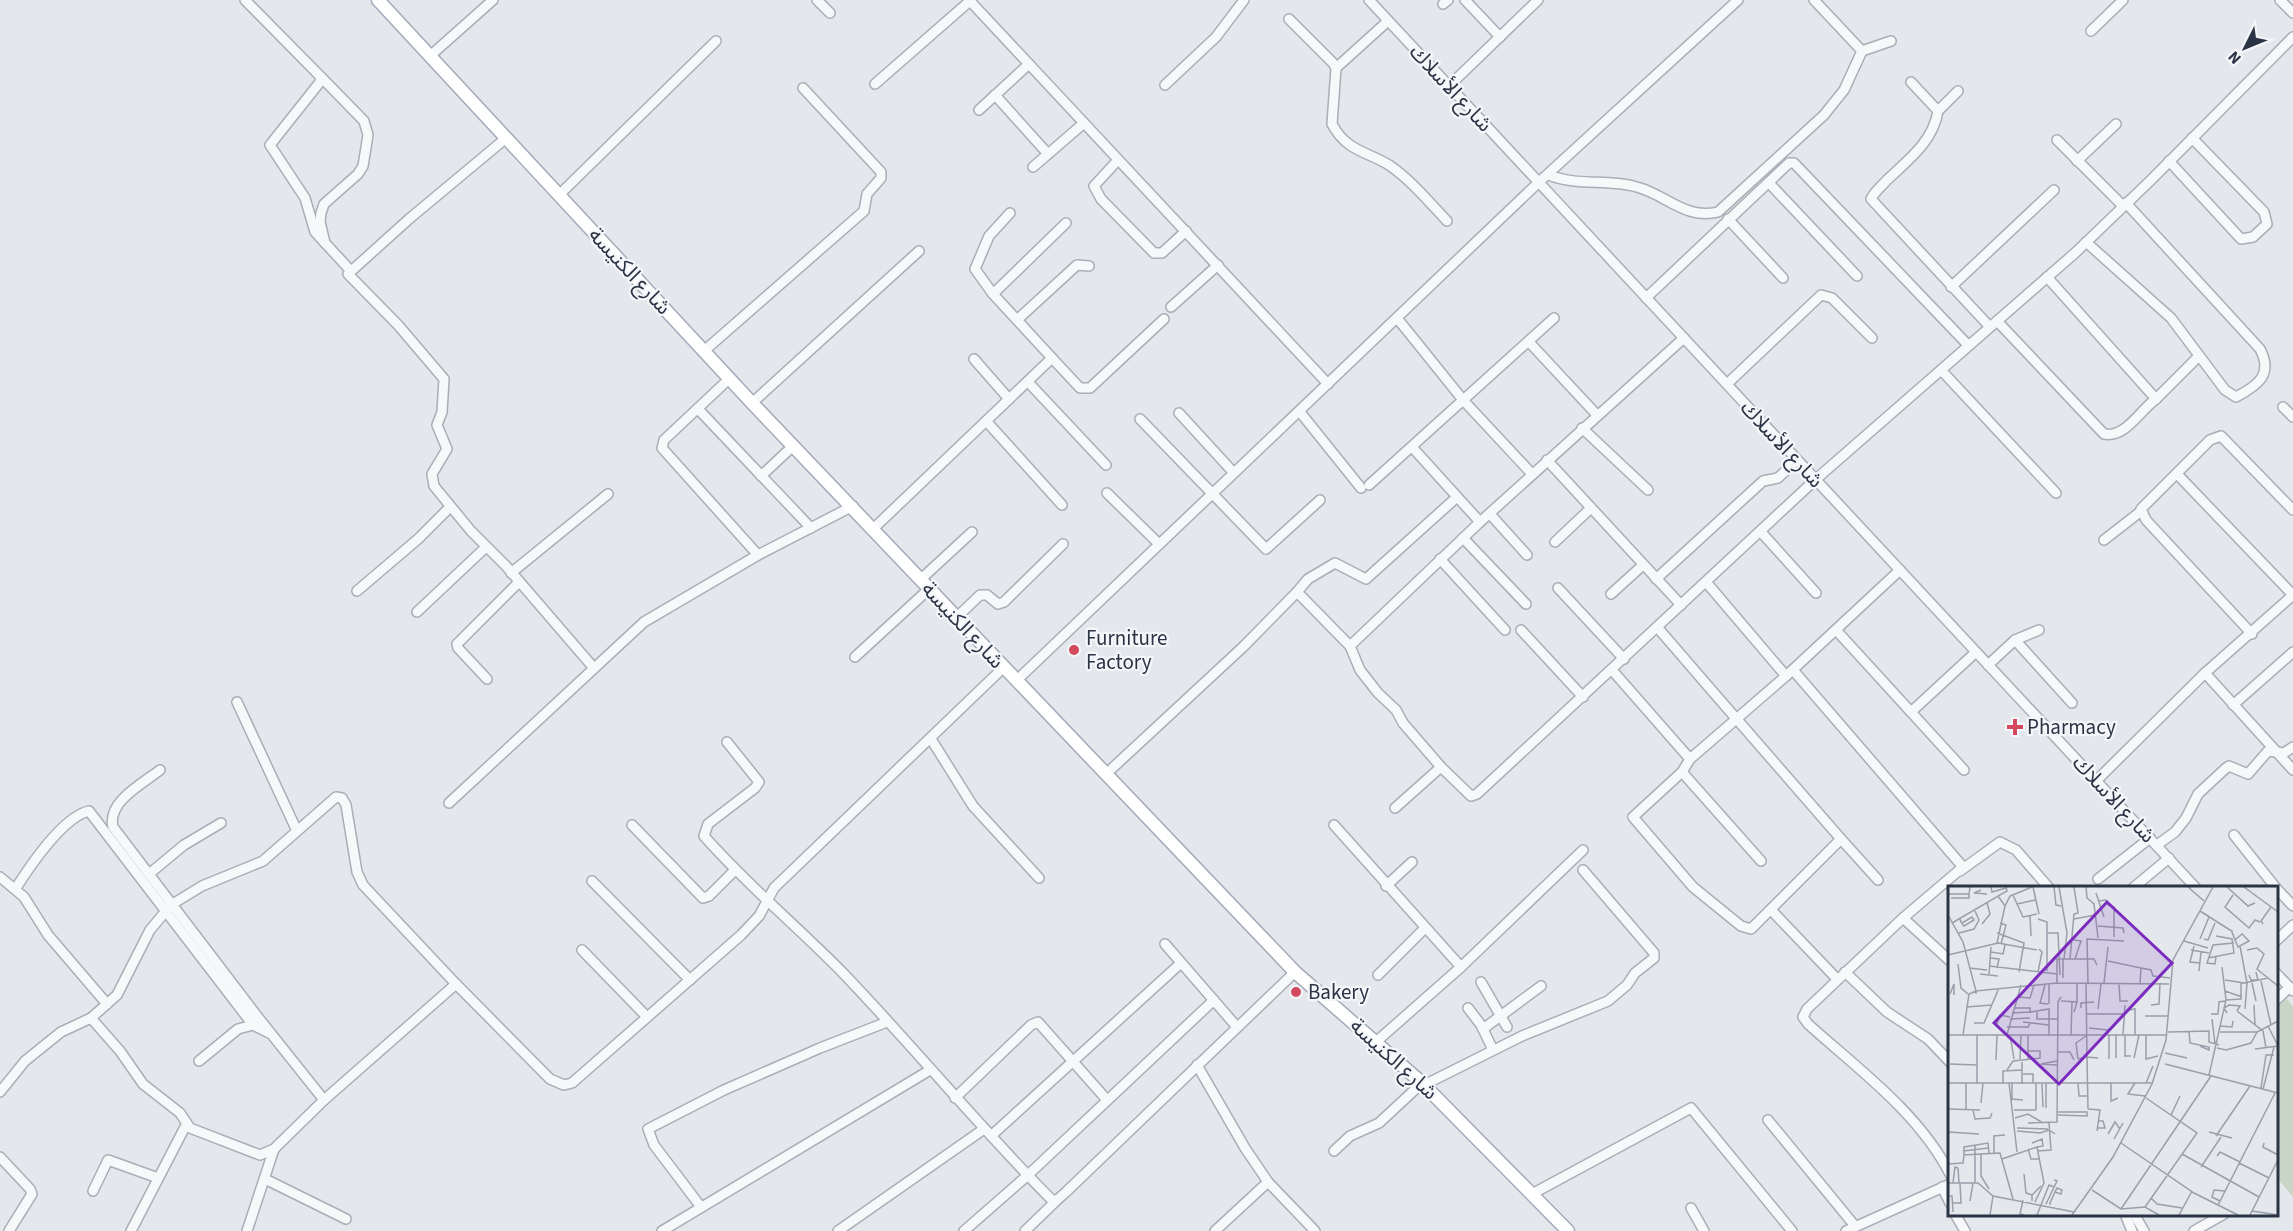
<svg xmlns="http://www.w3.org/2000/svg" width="2293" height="1231" font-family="'Source Sans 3','Noto Sans Arabic',sans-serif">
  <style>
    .green { fill: #c9d6c5 }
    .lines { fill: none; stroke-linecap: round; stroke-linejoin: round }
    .minor-casing { stroke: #a9aeb7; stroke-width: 12 }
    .major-casing { stroke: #a3abb8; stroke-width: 15 }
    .minor { stroke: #f7f8fa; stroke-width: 9 }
    .major { stroke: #fff; stroke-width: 12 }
    .poi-dot { fill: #d1495b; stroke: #f4f6f9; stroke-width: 2 }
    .labels { text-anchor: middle; stroke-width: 4.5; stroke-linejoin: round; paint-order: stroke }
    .street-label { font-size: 21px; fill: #2b3445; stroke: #f4f6f9 }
    .poi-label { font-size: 21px; fill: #2b3445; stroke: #f4f6f9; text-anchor: start }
    .inset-road { fill: none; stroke: #9a9fa9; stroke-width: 1.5 }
    .view { fill: #7b2cbf; fill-opacity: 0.15; stroke: #7b2cbf; stroke-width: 3 }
    .inset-edge { fill: none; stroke: #2b3445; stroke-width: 3 }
  </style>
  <rect width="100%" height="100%" fill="#e4e7ec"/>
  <path class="green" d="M2285,997L2293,1006V1197L2277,1178L2276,1005Z"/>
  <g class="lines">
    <g class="minor-casing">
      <g id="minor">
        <path d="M245,0L321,77L320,82L270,145L305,198L315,232L350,270"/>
        <path d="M817,0L830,13"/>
        <path d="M1369,0L2196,888"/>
        <path d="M1465,0L1500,37"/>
        <path d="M1814,0L1862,51"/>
        <path d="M2280,0L2293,13"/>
        <path d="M970,1L1328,384"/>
        <path d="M1443,4L1448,0"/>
        <path d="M1289,19L1333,63L1336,68L1332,124C1346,151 1368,152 1389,165C1411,180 1429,202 1447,221"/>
        <path d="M2091,31L2123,0"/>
        <path d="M430,56L493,0"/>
        <path d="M1336,68L1388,21"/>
        <path d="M321,77L364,121L368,135L363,166L358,174L324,204L321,213L320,222L325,243"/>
        <path d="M1911,82L1938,111C1933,142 1908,160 1886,181C1881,187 1874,192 1871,199L1990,327"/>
        <path d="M875,84L971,0"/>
        <path d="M1165,85L1216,37L1244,0"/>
        <path d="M1449,86L1538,0"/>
        <path d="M995,95L1048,154"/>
        <path d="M979,110L1029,64"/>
        <path d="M1938,111L1958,91"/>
        <path d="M505,139L409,219L348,274L398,325L444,379L442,412L437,425L447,449L432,474L434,486L471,531L506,566L593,667"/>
        <path d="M2057,140L2123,206"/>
        <path d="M1118,160L1094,186L1101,199L1154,253H1162L1186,231"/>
        <path d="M2077,161L2116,124"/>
        <path d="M2169,161L2241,239L2253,237L2267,224L2264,212L2192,138"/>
        <path d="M1033,167L1084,123"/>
        <path d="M1549,175C1578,187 1610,178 1640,188C1667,196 1687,220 1718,212L1824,115L1844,90L1862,51L1891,41"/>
        <path d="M1769,183L1857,276"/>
        <path d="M559,195L716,41"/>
        <path d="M1010,213L989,236L975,269L993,294L1052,358"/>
        <path d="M1728,219L1783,278"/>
        <path d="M2086,242L2171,318L2225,390L2236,397C2259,385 2273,374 2260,349L2126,203"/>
        <path d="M1951,287L2054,190"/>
        <path d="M993,294L1066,223"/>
        <path d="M1646,298L1789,163H1794L1968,345"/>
        <path d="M1171,307L1218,265"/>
        <path d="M1397,318L1463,400L1532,474"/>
        <path d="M1017,320L1077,265L1089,266"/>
        <path d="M1997,321L2104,434C2126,438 2140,410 2156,399L2047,277"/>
        <path d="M1529,342L1597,415"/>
        <path d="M704,351L864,211L867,194L881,178V172L803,88"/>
        <path d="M974,359L1009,399"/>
        <path d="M1941,370L2056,493"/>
        <path d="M730,378L664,440L662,448L758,555"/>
        <path d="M1028,382L1106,465"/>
        <path d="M1727,384L1821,295L1832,298L1872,338"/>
        <path d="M2156,399L2198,357"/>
        <path d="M752,403L919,251"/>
        <path d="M2283,407L2293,417"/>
        <path d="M699,410L811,528"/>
        <path d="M1300,412L1361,488"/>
        <path d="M1179,413L1233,472"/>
        <path d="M1140,419L1266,549L1320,500"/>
        <path d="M987,422L1062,505"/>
        <path d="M1582,428L1648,490"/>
        <path d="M1412,447L1480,522"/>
        <path d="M1547,460L1681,605"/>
        <path d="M761,476L793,446"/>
        <path d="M1369,485L1554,318"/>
        <path d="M1107,493L1159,544"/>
        <path d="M1457,497L1366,579L1335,563L1308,579L1297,592L1350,646L1360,670L1378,693L1396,710L1403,723L1441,767L1471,796L1477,794L1815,480L2075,253L2151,180L2293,37"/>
        <path d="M1490,514L1527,555"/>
        <path d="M873,529L1052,358L1080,388H1090L1164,319"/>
        <path d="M1761,532L1816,593"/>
        <path d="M1463,538L1526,604"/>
        <path d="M2104,540L2140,512"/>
        <path d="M1555,542L1591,508"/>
        <path d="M1440,559L1505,630"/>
        <path d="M511,573L608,494"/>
        <path d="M1656,579L1763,481L1778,478L1797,460"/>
        <path d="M920,580L972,532"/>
        <path d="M1706,582L1786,676"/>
        <path d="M1558,588L1624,659"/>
        <path d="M357,591L418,539L450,507"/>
        <path d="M1611,594L1643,565"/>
        <path d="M417,612L486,547"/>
        <path d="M956,618L980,595H987L998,604L1004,602L1063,544"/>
        <path d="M1657,627C1718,698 1780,769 1841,839L1751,929L1741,926L1693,887L1633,817L1682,772L1690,759L1786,676L1900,570"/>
        <path d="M1521,630L1583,697"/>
        <path d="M1836,630L1964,770"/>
        <path d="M2252,634L2146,520L2141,509L2210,440L2221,436L2293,510"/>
        <path d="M2015,640L2072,703"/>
        <path d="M1350,646L1480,522L1684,338"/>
        <path d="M855,657L929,589"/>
        <path d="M1988,665L2015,640L2039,630"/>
        <path d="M1612,670L1690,759"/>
        <path d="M1793,670L1963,867L1903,918L1807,1009L1803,1017L1808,1024C1858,1069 1919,1113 1950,1174"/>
        <path d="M2205,673L2293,770"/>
        <path d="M487,679L458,648L457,644L519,582"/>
        <path d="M1016,681L1539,182L1738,0"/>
        <path d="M237,702L297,831"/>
        <path d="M2233,705L2293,652"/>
        <path d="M1911,712L1976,652"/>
        <path d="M931,739L973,806L1039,878"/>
        <path d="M727,742L759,782L755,788L708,824L704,836C747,885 797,926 843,973C914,1047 979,1127 1052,1200H1057L1066,1192L1295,972"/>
        <path d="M160,770C142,784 107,802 113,827L257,1016L324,1100"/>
        <path d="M1682,772L1761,861"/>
        <path d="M1106,774L1243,647L1297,592"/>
        <path d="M2096,781L2205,673L2293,595L2177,474"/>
        <path d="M449,803L644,622L758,555L853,506"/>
        <path d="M1395,808L1441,767"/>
        <path d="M632,825L703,898L709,896L734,871"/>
        <path d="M1334,825L1461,967"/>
        <path d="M2234,835L2276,888"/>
        <path d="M1841,839L1878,880"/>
        <path d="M2157,845L2175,832L2186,818L2198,794L2226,768L2229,766L2248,774L2268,751L2284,753L2293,747"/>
        <path d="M1960,871L2000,842L2016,850L2049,888"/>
        <path d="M149,874L184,845L221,823"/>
        <path d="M0,877L24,897L48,935L107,1004"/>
        <path d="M2098,879L2150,838"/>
        <path d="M592,881L690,980"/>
        <path d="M1386,886L1412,862"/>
        <path d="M16,888C30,866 63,817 89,811L253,1025L269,1033"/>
        <path d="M2133,888L2169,858"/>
        <path d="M2276,888L2293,906"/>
        <path d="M1772,911L1837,979"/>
        <path d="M1903,918L1950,961"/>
        <path d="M2276,941L2293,925"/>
        <path d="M1165,944L1237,1027"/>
        <path d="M582,950L647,1017"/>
        <path d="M1845,972L1887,1012L1928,1039L1950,1062"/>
        <path d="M2276,973L2293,991"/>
        <path d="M1378,975L1425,928"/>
        <path d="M1481,982L1507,1027"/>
        <path d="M2276,1000L2290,987"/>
        <path d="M1468,1008L1481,1025L1493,1050"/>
        <path d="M91,1018L120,1051L143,1084L180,1113L190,1128L260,1155L274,1149L324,1100L456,984"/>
        <path d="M1483,1029L1541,986"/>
        <path d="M1377,1041L1461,967L1583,850"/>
        <path d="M199,1061L238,1029L253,1025"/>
        <path d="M1197,1065L1245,1148L1268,1182L1315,1231"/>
        <path d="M1424,1085L1522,1036L1608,1001L1627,985L1635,973L1654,958V953L1583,870"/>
        <path d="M0,1092L25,1061L61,1032L91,1018L117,995L150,930L171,905L202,886L263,861L336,797L342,798L346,805L357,872L363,885L456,984L550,1079L564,1085L572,1083L741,935L759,916L774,888L1003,668"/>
        <path d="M955,1098L1031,1025L1038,1022L1107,1100"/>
        <path d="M1768,1120L1855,1226"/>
        <path d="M991,1136L1181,963"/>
        <path d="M1334,1151L1350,1136L1379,1123L1422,1083"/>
        <path d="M0,1157L30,1189L32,1194L9,1231"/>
        <path d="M265,1179L346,1219"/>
        <path d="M1942,1187L1950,1203"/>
        <path d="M93,1191L108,1160L158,1178"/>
        <path d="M1532,1194L1691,1108L1792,1231"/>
        <path d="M701,1207L654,1145L648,1129L724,1090L820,1048L887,1022"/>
        <path d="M1691,1208L1704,1231"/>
        <path d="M1955,1214L1965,1231"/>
        <path d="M2125,1214L2132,1231"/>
        <path d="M2134,1214L2144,1231"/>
        <path d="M131,1231L186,1125"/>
        <path d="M247,1231L274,1149"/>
        <path d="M662,1231L930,1070"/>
        <path d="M838,1231L984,1129"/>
        <path d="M964,1231L1028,1175L1214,1000"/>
        <path d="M1025,1231L1057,1200"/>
        <path d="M1215,1231L1268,1182"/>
        <path d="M1846,1231L1950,1184"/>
        <path d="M2194,1231L2224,1214"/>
      </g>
    </g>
    <g class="major-casing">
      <path id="major" d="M378,0L752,403L1295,972L1422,1083L1568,1231"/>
    </g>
    <use href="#minor" class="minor"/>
    <use href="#major" class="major"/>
  </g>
  <g class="poi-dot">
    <circle cx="1074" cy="650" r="6"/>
    <path d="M2012 718h6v6h6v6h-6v6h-6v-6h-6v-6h6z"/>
    <circle cx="1296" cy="992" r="6"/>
  </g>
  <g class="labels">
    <g class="street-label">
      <text transform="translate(1451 88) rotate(47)" y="7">شارع الأسلاك</text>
      <text transform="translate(630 271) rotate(47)" y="7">شارع الكنيسة</text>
      <text transform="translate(1782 444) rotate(47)" y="7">شارع الأسلاك</text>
      <text transform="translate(963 625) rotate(47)" y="7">شارع الكنيسة</text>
      <text transform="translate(2114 799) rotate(47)" y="7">شارع الأسلاك</text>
      <text transform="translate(1394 1059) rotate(42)" y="7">شارع الكنيسة</text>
    </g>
    <g class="poi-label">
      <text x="1086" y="645">Furniture<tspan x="1086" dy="24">Factory</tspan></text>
      <text x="2027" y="734">Pharmacy</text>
      <text x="1308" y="999">Bakery</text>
    </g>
  </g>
  <g transform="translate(1948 886)">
    <rect width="330" height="330" fill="#e4e7ec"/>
    <path class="inset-road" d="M43,1L44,6L58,2M85,1L91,28M106,1L108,19L113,20M111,1L119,47L116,73M138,1L139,12L146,18L150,52M240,1L256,15M279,1L300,20L307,17M296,1L330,26M33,4L26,7L39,8M148,7L156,31M0,8H21L22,1M65,9L75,31L89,28M285,9L277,21L301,42L307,34L312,36M50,10L57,20L62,10L84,1M3,12H21V8M151,15L158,14L160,19L166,21V51M69,18L87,14M252,25L282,44L284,45V46L287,54L290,61L301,55L294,48L287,54M0,29L15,56L28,105L109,97L221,98M82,30L83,50M12,33L13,36L14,37L15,39L16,40L26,34L24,31L14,37M90,33L99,36V85M126,33L147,29M4,37L59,5L58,1M52,37L58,39L53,58M34,38L42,28L39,17M315,38L313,35L323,21M150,40L175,42L176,47M11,47L26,43L31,34L27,25M49,47L76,57L71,86M99,47H110L112,89M252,53L261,31M256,53L260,54L267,37M126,54L133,55L127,73M236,55L260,62M49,57L57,20M50,57L89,64M246,60L242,76L252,77M292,60L299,97L297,123M243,64L261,67M299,64L309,62L316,68L309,83L320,92M43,66L55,68L57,59M0,69L50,57M268,71L267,78L259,77L265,59L286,57M42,72L51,73L49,82M260,72L286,67L284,53L268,50M122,73L126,28L130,27L126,1M160,75L193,82L192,97M10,78L13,102L20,108M41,80L109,88M21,82L39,84M193,82L203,84L205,90L222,92M251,85L253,66M90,86L94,66L91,63M32,88L50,90M41,88L43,61M301,89L303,94H310L308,86M115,92V73M277,94L296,97L320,92L330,100M313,95L323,139M109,97V73H146L149,79M129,97V116M140,97L139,53L176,55M156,97L160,61M171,97L172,115H180M304,97L308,115M101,98V118M97,99L92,117L100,118M277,105L294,111M2,108L6,98V109M69,111L82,112L86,99M278,114L293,113V97M113,115L129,116L126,126M203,119L211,118L212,97M306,119L307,139M18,121L44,119M66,122H82V126L101,123V149M133,122V117L146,116M150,123L153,98M181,124L187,123V149M289,125L315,145L318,162M89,126V133H110M64,127L82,126M279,127L276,122L281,119L292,120L289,125M139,128H177M263,128H270L271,116L277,115M197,130H220M62,133L82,132M264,133L267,158M75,136L101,139M26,137H36L51,102M49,138L52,129L62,131M272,140L284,141L285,135M320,140L330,160M59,141H80L82,137M141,142L160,144M220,146L261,145V156L271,159M241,146L242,157L261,161V164L252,160M272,146H310M0,149H218M15,149L21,108L28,105V108M59,149L73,99M62,149L66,173M80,149V173M123,149L124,116M161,149V173M168,149V172M175,149L177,119M177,149V170H183M198,149V173L210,170M269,162L278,164L303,157L309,146L330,135M307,163L330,160M109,166H122L126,174M217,167L239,172M186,172L191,149M72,173L73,149M130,173L139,171L138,98M130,173L128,157L138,150M48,174L49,149M109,175L93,178L109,179M74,176V198M2,178L29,179M217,178L330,207M59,184L65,175L92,172V165H80M75,188H85V197M261,189L278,114L274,81M0,197H204M29,197V149M55,197V185L74,184M61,197L69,266M64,197V213L75,214M88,197V224M98,197V222M130,197L131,210H139M163,197V215L170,212M187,197L180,208L197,210M198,197L205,180M94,198L95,221M313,202L318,169H326M315,203L326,161M33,217L35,197M0,223L32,224M18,223V197M140,223L139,171L150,172M140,223L152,224L149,245M25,224L27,233L42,232L44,227M66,224H88M110,229L139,230V226H110M223,229L232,210M67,232L80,228L95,237M80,237L109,236L110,116L113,111M69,242L100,243M150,242H157L155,235H151M69,245L92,247L101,244L107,248M0,246L31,248M261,246L284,252M160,248L167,236L172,243M268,250L302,200M166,253L175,237M84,257L94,253L95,260L89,261M173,257L246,307L290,329M316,257L315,261L330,269M27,259V297M80,263L83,273H91M15,265L40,262M89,265L103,264L101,237M46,267V250L57,249M33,268L16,269V261L40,257L41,267M234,268L311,311M269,270L272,266L292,276M54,273L89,261L96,297L87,316M291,277L321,292M0,278L15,277L16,269M253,281L273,251M76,288L78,307L84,309M0,297H30L45,310L126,326M5,297L7,281L10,282L11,297M41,303L33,290V268L52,267L65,313M144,304L173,323L197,321L211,329M0,310H4L5,326M203,312L209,318L234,322M75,314L72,328L76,329M22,315L25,297M84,315V309L93,300M272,315L264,311L266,304L277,305M5,317H13L12,297M98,318L109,295L106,294M102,319V317L107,306L109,302L114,304L113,308L107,306M270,319L327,207M197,321L249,247L198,212M173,323L263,190M304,325L330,329M42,329L45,310M89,329L101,299L106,301M124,329L165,271L204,198L218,154L225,74L265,1M231,329L244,305M302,329L330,274"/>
    <path class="view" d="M159,16L224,77L111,198L46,137Z"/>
    <rect width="330" height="330" class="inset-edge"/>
  </g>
  <g transform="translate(2245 48) rotate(227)" stroke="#f4f6f9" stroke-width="4.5" paint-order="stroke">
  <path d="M0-4.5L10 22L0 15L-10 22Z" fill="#2b3445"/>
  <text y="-9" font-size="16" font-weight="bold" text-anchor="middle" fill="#2b3445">N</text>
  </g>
</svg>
